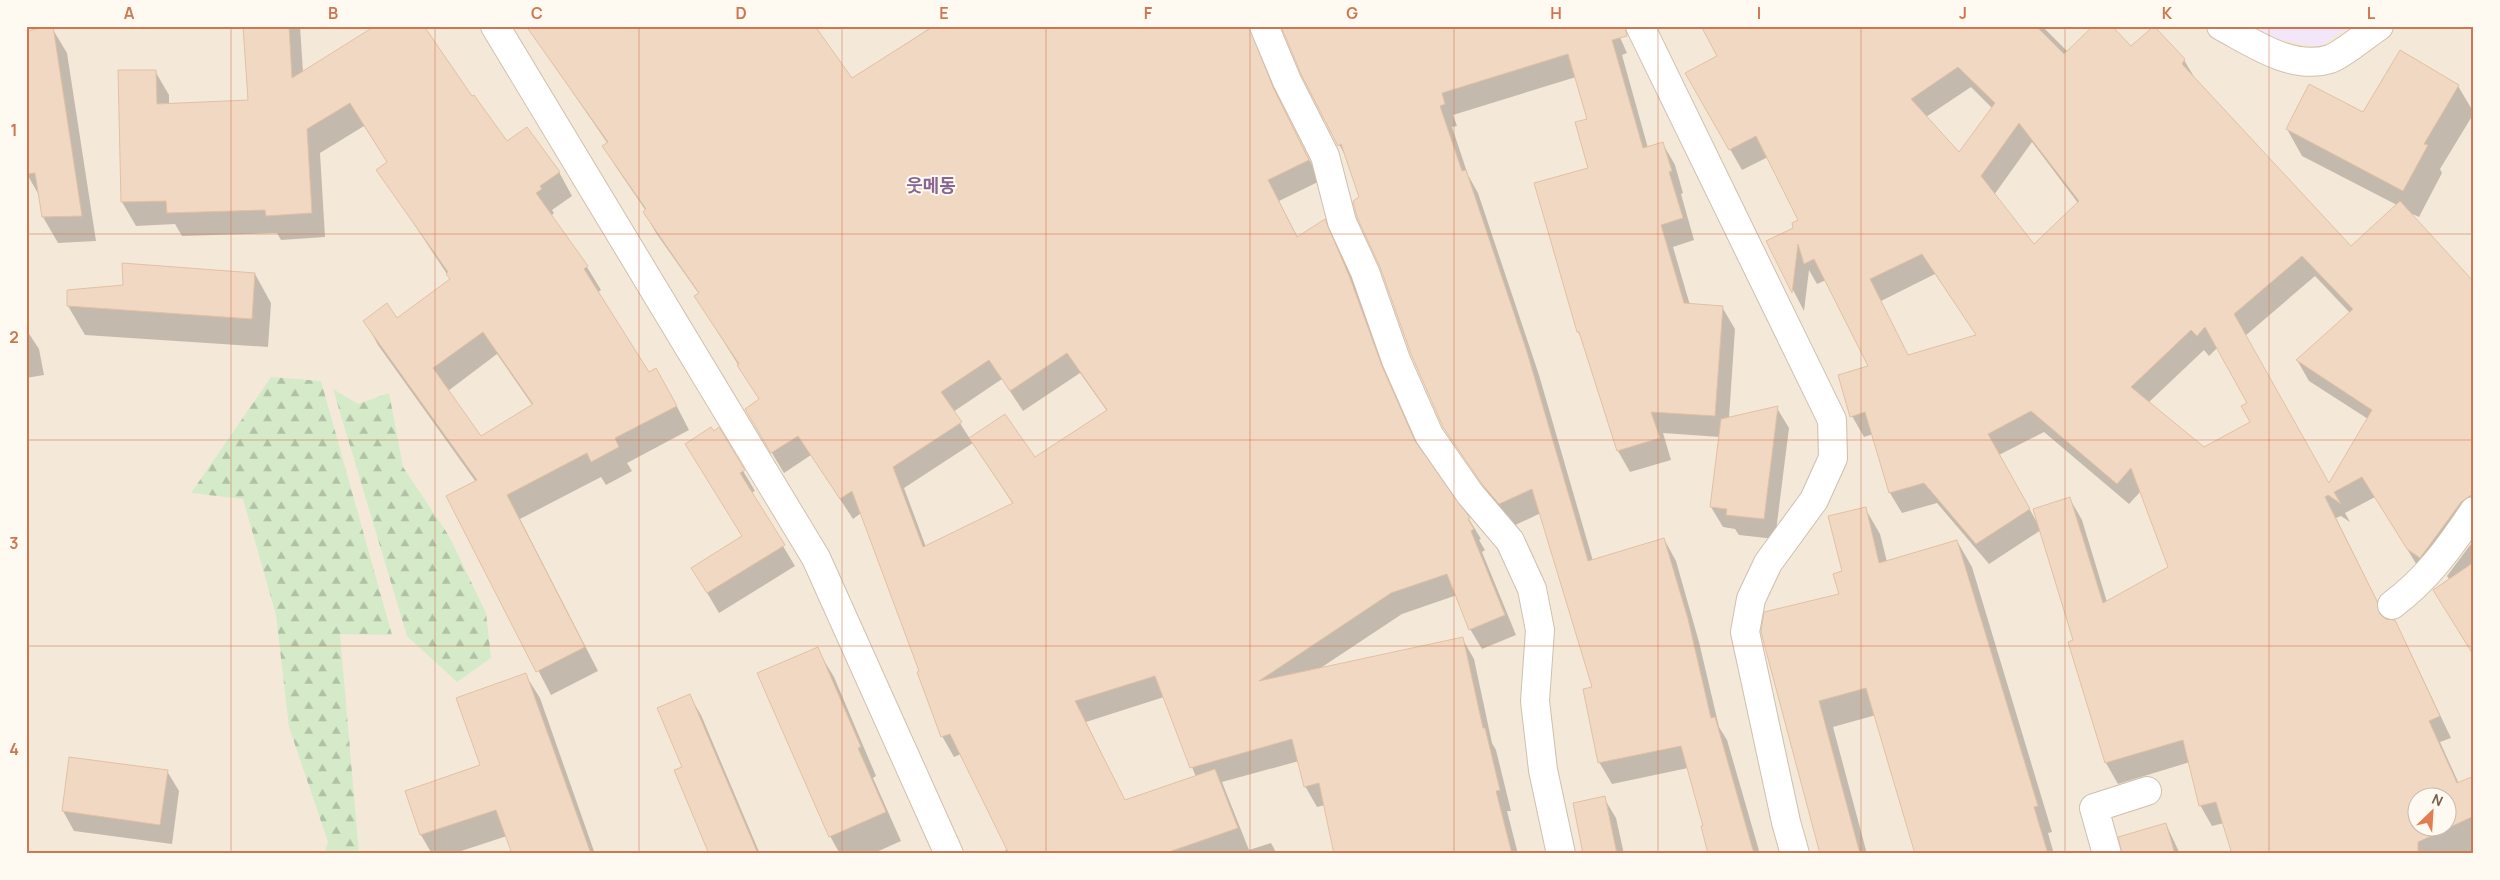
<svg xmlns="http://www.w3.org/2000/svg" width="2500" height="880" font-family="Manrope,'Noto Sans KR',sans-serif">
  <style>
    .residential { fill: #f4e9d9; fill-rule: evenodd }
    .education { fill: #f4e6f9 }
    .forest { fill: url(#forest-firs) }
    .shadow { fill: #0003; fill-rule: evenodd }
    .building { fill: #f1d8c2; stroke: #e3c0a3; fill-rule: evenodd }
    .lines { fill: none; stroke-linecap: round; stroke-linejoin: round }
    .street-casing { stroke: #cebfaf; stroke-width: 30 }
    .secondary-casing { stroke: #d1c0ad; stroke-width: 30 }
    .street { stroke: #fff; stroke-width: 28 }
    .secondary { stroke: #fff; stroke-width: 28 }
    .grid { fill: none; stroke: #cd7752; stroke-width: 1; stroke-opacity: 0.55 }
    .labels { text-anchor: middle; stroke-width: 4; stroke-linejoin: round; paint-order: stroke }
    .quarter-label { font-size: 18px; font-weight: bold; fill: #876692; stroke: #fffaf1 }
    .neatline { fill: none; stroke: #cd7752; stroke-width: 2 }
    .grid-label { font-size: 16px; text-anchor: middle; font-weight: bold; fill: #cd7752 }
  </style>
  <defs>
    <pattern id="forest-firs" width="22" height="20" patternUnits="userSpaceOnUse" patternTransform="scale(1.25)"><rect width="22" height="20" fill="#d4eac8"/><path d="M5 1l3.5 6h-7zM16 11l3.5 6h-7z" fill="#b1c1a5"/></pattern>
  </defs>
  <rect width="100%" height="100%" fill="#fcf7ea"/>
  <path class="residential" d="M26,26H2474V854H26ZM2418,798H2448V828H2418Z"/>
  <path class="education" d="M2245,26H2350L2319,47L2262,36Z"/>
  <g class="forest">
    <path d="M271,377L321,381L392,635L340,634L359,854H324L328,842L289,727L276,615L243,499L191,493Z"/>
    <path d="M333,389L358,404L389,393L403,467L449,536L486,613L491,658L457,682L407,636Z"/>
  </g>
  <g class="shadow">
    <path d="M244,26H300L303,72L471,98L507,142L559,172L572,196L552,210L554,213L551,216L587,267L601,290L598,292L649,373L670,393L689,430L627,463L632,471L606,485L601,477L520,519L598,671L551,695L448,497L476,482L378,345L365,321L397,320L451,280L378,170L388,163L364,126L320,153L325,237L281,240L277,233L182,236L175,224L136,226L122,202L155,71L169,95V104L249,101ZM497,354L533,406L481,438L448,391Z"/>
    <path d="M527,26H822L817,30L851,80L933,26H1254L1261,54L1284,109L1320,181L1279,201L1298,238L1325,221L1336,241L1362,300L1393,388L1421,452L1469,519L1481,539L1479,540L1485,550L1482,552L1516,635L1482,649L1470,629L1457,595L1402,614L1319,669L1462,638L1474,659L1492,743L1496,750L1511,811H1507L1518,854H1335L1325,805L1317,807L1305,786L1299,761L1222,782L1249,850L1271,843L1277,854H1005L1004,851L1009,849L961,754L954,757L942,736L921,672L861,513L853,519L811,455L784,473L758,430L760,400L696,297L699,294L656,233L644,212L646,211L616,167L604,147L608,144ZM1080,373L1107,411L1035,459L970,439L953,412L1002,379L1023,411ZM973,443L1013,504L926,547L904,488ZM1164,697L1196,777L1125,801L1086,722Z"/>
    <path d="M1615,26L1627,53L1622,55L1648,148L1663,144L1675,165L1683,193L1681,194L1694,240L1673,247L1690,305L1722,307L1735,329L1729,418L1777,408L1789,428L1775,539L1739,535L1735,529L1723,527L1711,507L1720,437L1663,433L1671,460L1630,472L1618,451L1583,341L1578,332L1589,169L1588,120L1576,77L1453,115L1457,126L1452,127L1468,175L1478,193L1539,375L1593,561L1664,539L1676,561L1699,642L1719,727L1727,740L1760,854H1709L1705,827L1688,768L1612,784L1599,762L1593,688L1541,513L1513,526L1497,506L1444,427L1349,163L1302,74Z"/>
    <path d="M1875,26H2042L2068,52L2131,48L2153,27L2184,60L2196,80L2351,248L2397,205L2302,156L2287,129L2363,113L2400,51L2458,86L2474,113L2440,169L2442,173L2419,217L2408,212L2474,283V522L2420,570L2375,497L2345,513L2350,522L2341,516L2336,518L2387,621L2394,622L2406,643L2451,738L2440,742L2459,784L2474,777V854H2233L2224,823L2212,826L2200,805L2190,762L2118,784L2106,763L2069,643L2074,641L2041,530L1989,564L1937,503L1902,513L1890,493L1873,434L1864,437L1852,416L1870,367L1826,280L1817,284L1809,270L1804,311L1768,242L1795,228L1800,221L1768,157L1742,170L1687,74ZM1971,87L1992,108L1960,154L1926,117ZM2032,142L2078,203L2033,246L1994,195ZM1935,274L1977,336L1909,357L1881,301ZM2315,276L2350,313L2297,360L2309,381L2368,419L2330,486L2245,336ZM2218,347L2249,403L2252,422L2203,449L2148,403L2204,350L2209,356ZM2044,432L2129,504L2141,491L2169,568L2107,602L2082,520L2070,499L2038,524L1999,455ZM2418,798H2448V828H2418Z"/>
    <path d="M52,28L67,53L96,241L58,243L43,217L40,197L27,174Z"/>
    <path d="M255,274L271,303L268,347L85,335L68,306Z"/>
    <path d="M26,329L39,349L44,375L26,378Z"/>
    <path d="M718,429L755,491L751,493L795,566L719,613L693,569L743,537L713,433Z"/>
    <path d="M1865,508L1880,534L1887,562L1957,541L1972,567L2052,832L2048,833L2054,854H1917L1876,715L1833,727L1867,854H1821L1762,632L1840,595L1843,572Z"/>
    <path d="M2474,540V655L2434,590L2449,579L2447,576Z"/>
    <path d="M817,649L834,677L876,776L873,778L901,841L872,854H840L830,836Z"/>
    <path d="M525,674L540,698L595,854H513L507,836L452,854H432L421,835L407,792L482,766Z"/>
    <path d="M689,695L701,715L760,854H711L684,768Z"/>
    <path d="M167,771L179,791L172,844L74,831L63,811Z"/>
    <path d="M1604,798L1616,818L1624,854H1585Z"/>
    <path d="M2166,824L2180,854H2130Z"/>
  </g>
  <g class="building">
    <path d="M53,26L80,203L82,216L42,217L35,173L26,174V31Z"/>
    <path d="M243,26H289L292,78L375,26H424L472,96L474,95L507,141L527,127L560,172L540,186L542,189L536,193L588,266L584,269L649,372L656,368L677,406L615,438L619,447L591,462L587,453L507,495L585,647L536,672L446,496L477,480L363,321L387,303L397,318L450,279L446,274L448,272L376,170L387,162L350,103L307,129L312,213L266,216L265,210L167,213L166,201L121,202L118,70H156L157,104L248,100ZM483,332L533,404L481,436L433,368Z"/>
    <path d="M526,26H815L852,78L934,26H1249L1273,87L1309,160L1268,180L1297,237L1325,219L1350,278L1382,366L1415,441L1470,518L1468,519L1474,529L1471,531L1505,615L1469,630L1447,574L1391,593L1259,681L1463,637L1483,728H1485L1500,790L1496,791L1512,854H1334L1319,783L1304,787L1292,739L1190,768L1155,676L1075,701L1125,800L1215,769L1238,828L1163,854H1009L950,734L941,737L917,672L919,671L852,491L840,499L798,436L771,453L745,409L759,399L737,365L739,364L694,296L699,293L643,212L646,209L602,146L608,142ZM1067,353L1107,410L1035,457L1005,414L969,438L1013,503L923,547L893,467L962,422L941,392L989,360L1010,391Z"/>
    <path d="M1281,26H1625L1627,36L1612,40L1643,148L1663,142L1672,171L1669,172L1683,218L1661,225L1684,303L1723,306L1715,416L1651,412L1660,438L1617,451L1579,332H1577L1534,183L1588,168L1575,122L1587,119L1568,54L1442,93L1445,104L1440,106L1462,171L1466,170L1527,352L1588,561L1664,538L1688,619L1711,718L1715,717L1754,854H1708L1701,826H1703L1681,746L1598,763L1583,689L1592,687L1532,489L1499,504L1482,484L1443,427L1411,354L1380,267L1357,217L1353,201L1359,197L1341,144L1338,146L1301,74Z"/>
    <path d="M1701,26H2036L2064,54L2093,26H2112L2131,46L2154,26L2185,59L2182,64L2351,246L2400,201L2474,282V493L2461,502L2420,558L2407,549L2362,477L2334,492L2341,504L2328,495L2325,497L2377,601L2380,614L2386,619L2395,620L2440,716L2429,721L2457,783L2474,776V816L2418,842V854H2232L2216,802L2199,806L2183,740L2105,763L2068,642L2073,640L2033,509L2070,497L2103,603L2168,567L2131,468L2117,484L2031,411L1988,434L2030,509L1976,544L1924,483L1889,493L1865,412L1850,417L1838,375L1868,366L1814,259L1804,264L1798,244L1792,293L1766,241L1793,228L1792,223L1798,220L1756,136L1729,150L1685,73L1717,56ZM1958,67L1995,103L1959,152L1911,99ZM2019,123L2079,201L2034,244L1981,176ZM1922,254L1976,335L1908,355L1870,279ZM2302,256L2353,309L2296,360L2372,410L2329,483L2234,314ZM2205,327L2247,403L2241,406L2250,422L2204,447L2131,387L2191,330L2197,336ZM2418,798H2448V828H2418Z"/>
    <path d="M2400,50L2459,85L2424,144L2428,145L2403,191L2286,129L2309,84L2363,112Z"/>
    <path d="M122,263L255,273L252,319L67,306V290L123,285Z"/>
    <path d="M1778,406L1764,519L1726,515L1727,509L1710,507L1721,419Z"/>
    <path d="M711,427L714,431L719,427L745,470L740,473L785,545L707,593L691,568L742,536L685,444Z"/>
    <path d="M1866,507L1879,563L1957,540L2038,806L2034,807L2048,854H1915L1866,688L1819,701L1860,854H1820L1761,632L1764,612L1839,594L1833,574L1842,571L1828,516Z"/>
    <path d="M2474,562V656L2433,590Z"/>
    <path d="M818,647L861,747L858,748L886,812L829,837L757,673Z"/>
    <path d="M526,673L591,854H512L496,810L420,835L405,791L480,765L456,698Z"/>
    <path d="M690,694L715,753L758,854H709L674,770L682,767L657,708Z"/>
    <path d="M69,757L168,770L160,825L62,811Z"/>
    <path d="M1605,796L1617,854H1583L1573,803Z"/>
    <path d="M2166,823L2175,854H2122L2118,837Z"/>
  </g>
  <g class="lines">
    <g class="street-casing">
      <g id="street">
        <path d="M1264,26L1287,81L1325,156L1342,222L1365,272L1396,360L1429,435L1470,494L1510,541L1532,589L1540,630L1535,701L1543,770L1561,854"/>
        <path d="M1640,26L1832,420L1833,458L1814,500L1768,563L1751,599L1745,632L1786,822L1795,854"/>
        <path d="M2392,605C2427,579 2450,547 2474,511"/>
        <path d="M2107,854L2094,808L2147,791"/>
      </g>
    </g>
    <g class="secondary-casing">
      <g id="secondary">
        <path d="M495,26L816,558L949,854"/>
        <path d="M2221,26C2253,43 2292,71 2330,59C2342,55 2367,34 2379,26"/>
      </g>
    </g>
    <use href="#street" class="street"/>
    <use href="#secondary" class="secondary"/>
  </g>
  <path class="grid" d="M231,26V854M435,26V854M639,26V854M842,26V854M1046,26V854M1250,26V854M1454,26V854M1658,26V854M1861,26V854M2065,26V854M2269,26V854M26,234H2474M26,440H2474M26,646H2474"/>
  <g class="labels">
    <g class="quarter-label">
      <text x="931" y="192">웃메동</text>
    </g>
  </g>
  <rect width="2500" height="880" fill="none" stroke="#fffaf1" stroke-width="55"/>
  <g transform="translate(2432 812) rotate(25)"><circle r="24" fill="#fffaf1" stroke="#c9bcaf"/>
  <path d="M0-4L9 19L0 12L-9 19Z" fill="#e27d53"/>
  <text y="-8" font-size="14" font-weight="bold" text-anchor="middle" fill="#775f4d">N</text>
  </g>
  <rect x="28" y="28" width="2444" height="824" class="neatline"/>
  <g class="grid-label">
    <text x="129" y="19">A</text>
    <text x="333" y="19">B</text>
    <text x="537" y="19">C</text>
    <text x="741" y="19">D</text>
    <text x="944" y="19">E</text>
    <text x="1148" y="19">F</text>
    <text x="1352" y="19">G</text>
    <text x="1556" y="19">H</text>
    <text x="1759" y="19">I</text>
    <text x="1963" y="19">J</text>
    <text x="2167" y="19">K</text>
    <text x="2371" y="19">L</text>
    <text x="14" y="136">1</text>
    <text x="14" y="343">2</text>
    <text x="14" y="549">3</text>
    <text x="14" y="755">4</text>
  </g>
</svg>
